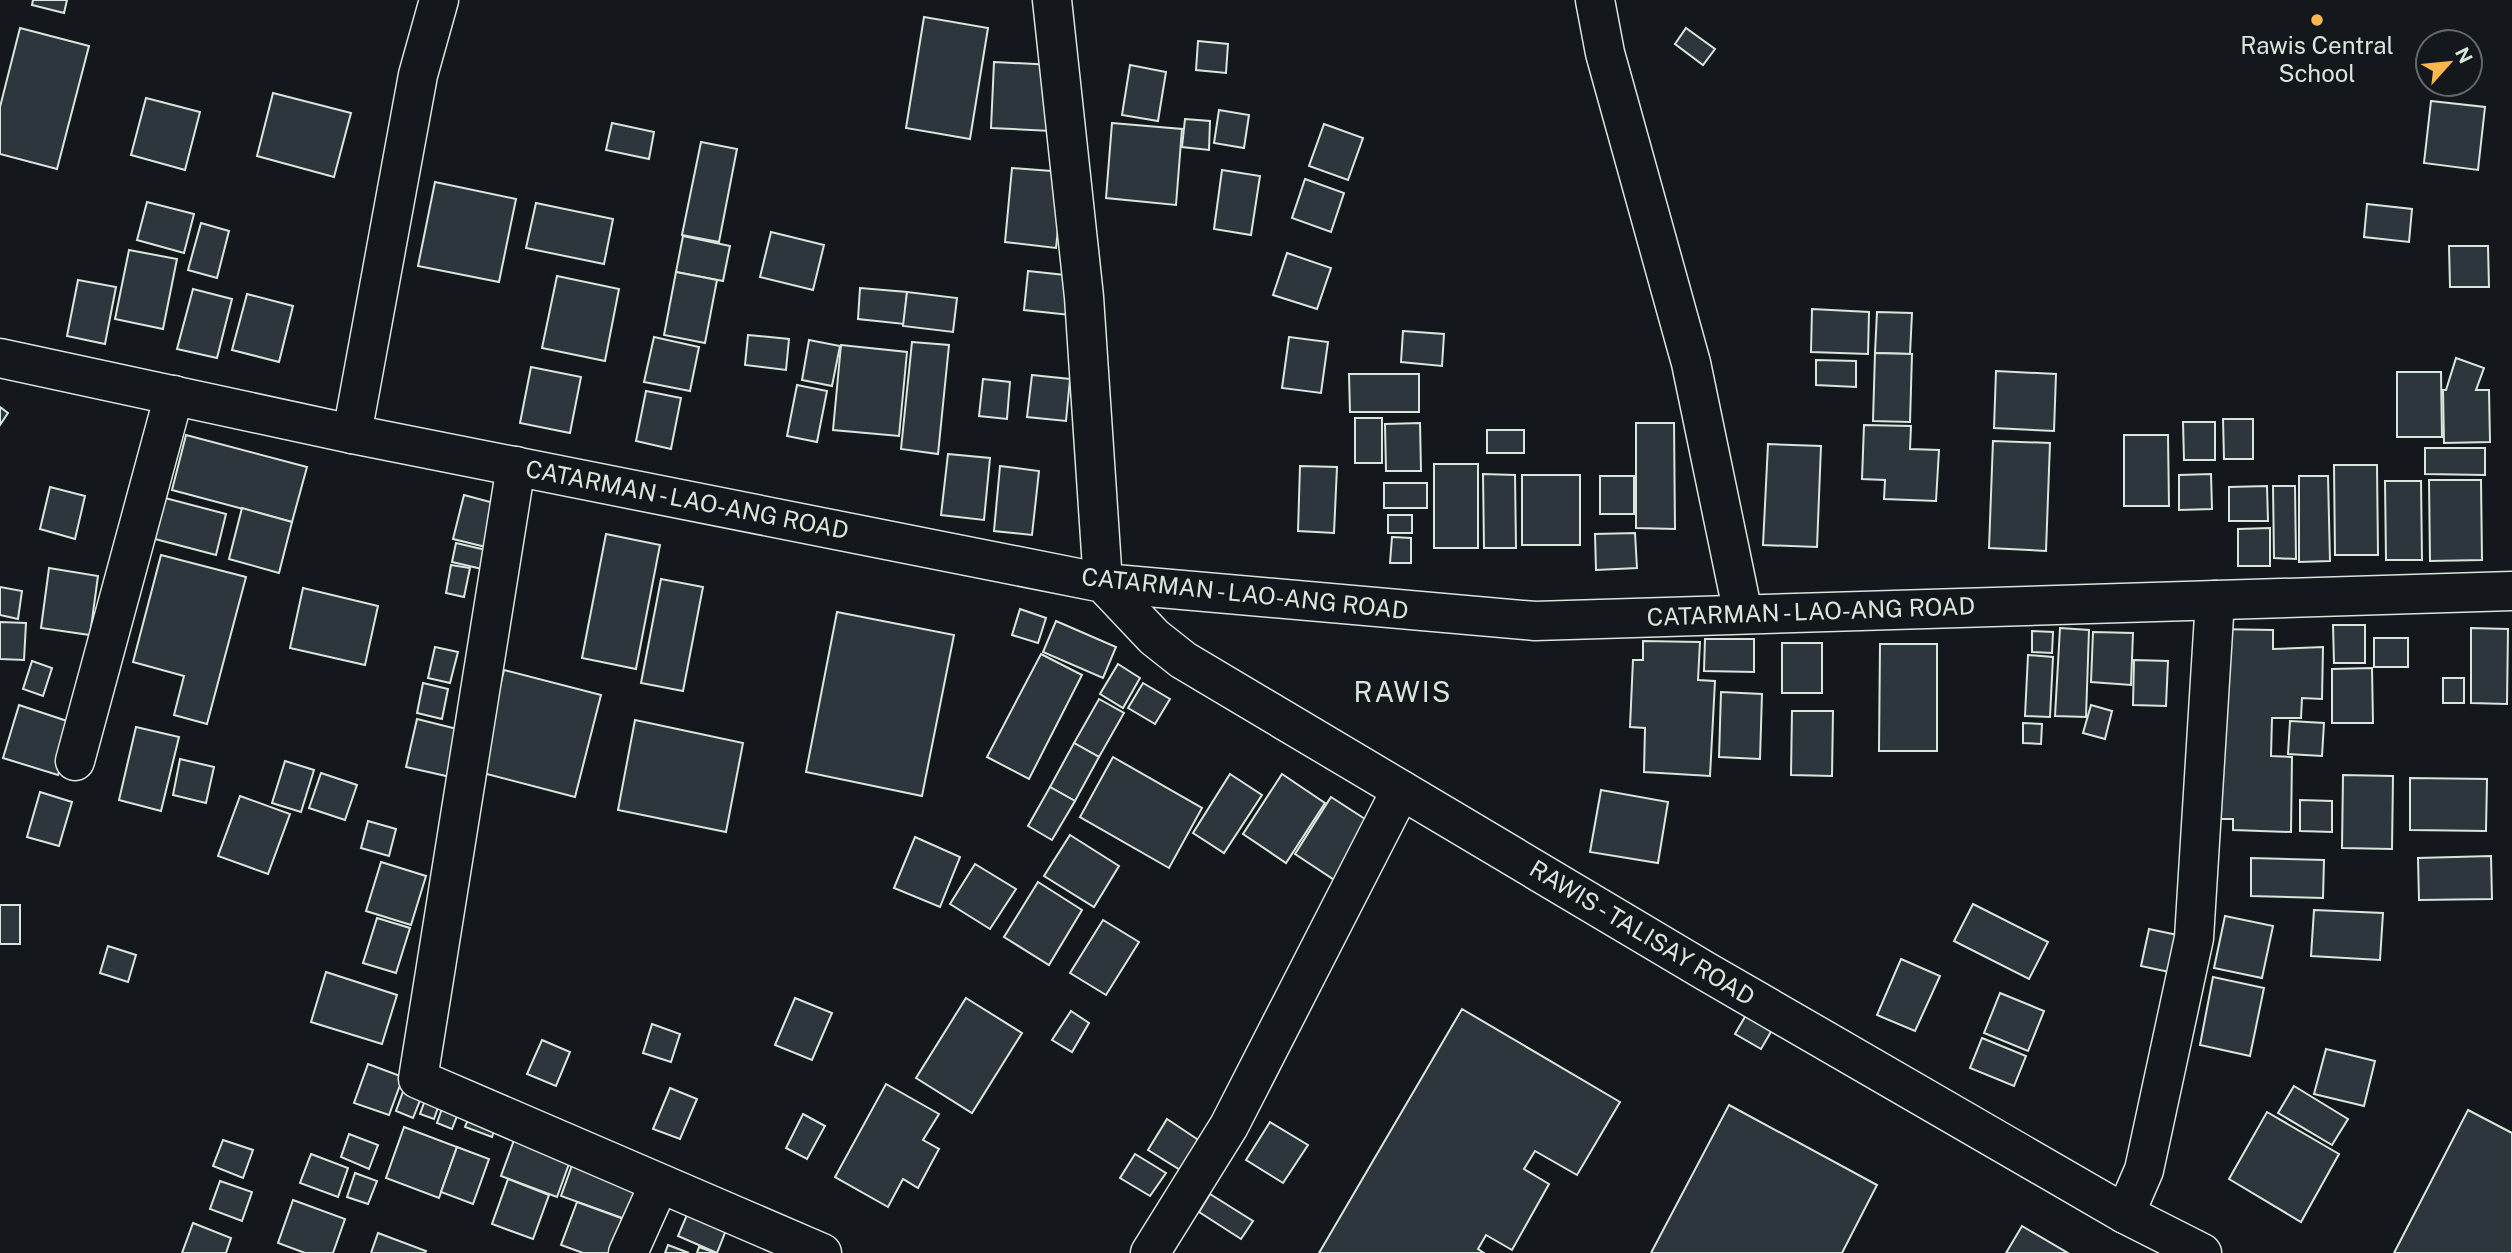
<svg xmlns="http://www.w3.org/2000/svg" width="2512" height="1253" font-family="'Public Sans',sans-serif">
  <style>
    .building { fill: #2c363c; stroke: #d8e6dc; stroke-width: 2 }
    .lines { fill: none; stroke-linecap: round; stroke-linejoin: round }
    .minor-casing { stroke: #d8e6dc; stroke-width: 41 }
    .major-casing { stroke: #d8e6dc; stroke-width: 41 }
    .minor { stroke: #14181c; stroke-width: 38 }
    .major { stroke: #14181c; stroke-width: 38 }
    .poi-dot { fill: #ffb74d; stroke: #14181c; stroke-width: 2.5 }
    .labels { text-anchor: middle; stroke-width: 5; stroke-linejoin: round; paint-order: stroke }
    .poi-label { font-size: 24px; fill: #d8e6dc; stroke: #14181c }
    .street-label { font-size: 24px; fill: #d8e6dc; stroke: #14181c }
    .quarter-label { font-size: 28px; letter-spacing: 2px; fill: #d8e6dc; stroke: #14181c }
  </style>
  <rect width="100%" height="100%" fill="#14181c"/>
  <g class="building">
    <path d="M33,0H67L64,13L32,5Z"/>
    <path d="M924,17L988,28L970,139L906,128Z"/>
    <path d="M20,28L89,46L57,169L0,154V107Z"/>
    <path d="M1686,28L1715,49L1703,65L1675,44Z"/>
    <path d="M1198,41L1228,44L1226,73L1196,70Z"/>
    <path d="M994,62L1054,65L1051,131L991,128Z"/>
    <path d="M1130,65L1166,72L1158,121L1122,115Z"/>
    <path d="M273,93L351,113L334,177L257,156Z"/>
    <path d="M146,98L200,112L185,170L131,155Z"/>
    <path d="M2431,101L2485,107L2478,170L2424,163Z"/>
    <path d="M1219,110L1249,115L1244,148L1214,143Z"/>
    <path d="M1185,119L1210,121L1209,150L1182,147Z"/>
    <path d="M612,123L654,132L649,159L606,150Z"/>
    <path d="M1112,123L1182,129L1176,205L1106,198Z"/>
    <path d="M1324,124L1363,138L1348,180L1309,166Z"/>
    <path d="M701,142L737,149L719,242L682,235Z"/>
    <path d="M1012,168L1064,172L1056,248L1005,242Z"/>
    <path d="M1222,170L1260,176L1251,235L1214,229Z"/>
    <path d="M1305,179L1344,193L1331,232L1292,218Z"/>
    <path d="M435,182L516,199L499,282L418,266Z"/>
    <path d="M147,202L194,214L184,253L137,240Z"/>
    <path d="M536,203L613,219L604,264L526,248Z"/>
    <path d="M2367,204L2412,209L2409,242L2364,237Z"/>
    <path d="M201,223L229,231L217,278L188,270Z"/>
    <path d="M771,232L824,245L813,290L760,277Z"/>
    <path d="M683,236L730,246L723,281L676,272Z"/>
    <path d="M2449,246H2488L2489,287H2450Z"/>
    <path d="M129,250L177,259L163,329L115,319Z"/>
    <path d="M1287,253L1331,268L1317,309L1273,295Z"/>
    <path d="M1028,271L1074,276L1070,315L1024,310Z"/>
    <path d="M676,272L717,280L705,343L664,335Z"/>
    <path d="M557,276L619,289L605,361L542,348Z"/>
    <path d="M78,280L116,287L105,344L67,336Z"/>
    <path d="M860,288L907,292L904,324L858,319Z"/>
    <path d="M193,289L232,299L217,358L177,349Z"/>
    <path d="M907,292L957,298L953,332L903,326Z"/>
    <path d="M247,294L293,306L279,362L232,350Z"/>
    <path d="M1812,309L1869,312L1868,354L1811,352Z"/>
    <path d="M1877,312L1912,313L1910,354L1875,353Z"/>
    <path d="M1403,331L1444,334L1442,366L1401,362Z"/>
    <path d="M748,335L789,339L786,370L745,365Z"/>
    <path d="M654,337L699,347L690,391L644,382Z"/>
    <path d="M1289,337L1328,342L1321,393L1282,388Z"/>
    <path d="M809,340L840,346L832,386L802,380Z"/>
    <path d="M912,342L949,345L938,454L901,449Z"/>
    <path d="M841,345L907,352L899,436L833,430Z"/>
    <path d="M1875,353L1912,354L1910,422L1873,421Z"/>
    <path d="M2456,358L2484,368L2476,390H2489L2490,442L2444,443L2443,390H2446Z"/>
    <path d="M1816,360L1856,361V387L1816,385Z"/>
    <path d="M531,367L581,377L570,433L520,423Z"/>
    <path d="M1996,371L2056,374L2054,431L1994,428Z"/>
    <path d="M2397,372H2441L2442,437H2397Z"/>
    <path d="M1349,374H1419V412H1350Z"/>
    <path d="M1032,375L1070,379L1066,421L1027,417Z"/>
    <path d="M983,379L1010,382L1007,419L979,416Z"/>
    <path d="M797,385L827,391L817,442L787,436Z"/>
    <path d="M646,391L681,398L671,449L636,441Z"/>
    <path d="M0,407L8,413L0,425Z"/>
    <rect x="1355" y="418" width="27" height="45"/>
    <path d="M2223,419H2253V459H2224Z"/>
    <path d="M2183,422H2215V460H2184Z"/>
    <path d="M1420,423L1421,471H1386L1385,424Z"/>
    <path d="M1636,423H1674L1675,529L1636,528Z"/>
    <path d="M1864,425L1911,426L1910,449L1939,450L1936,501L1884,499L1885,480L1862,479Z"/>
    <rect x="1487" y="430" width="37" height="23"/>
    <path d="M186,435L307,467L292,522L172,490Z"/>
    <path d="M2124,435H2168L2169,506H2124Z"/>
    <path d="M1993,441L2050,443L2046,551L1989,548Z"/>
    <path d="M1768,444L1821,446L1817,547L1763,545Z"/>
    <path d="M2425,448H2485V475L2425,474Z"/>
    <path d="M948,454L990,458L984,520L941,515Z"/>
    <rect x="1434" y="464" width="44" height="84"/>
    <path d="M2334,465H2377L2378,555H2335Z"/>
    <path d="M1000,466L1039,471L1032,535L994,531Z"/>
    <path d="M1300,466L1337,467L1334,533L1298,531Z"/>
    <path d="M1483,474L1515,475L1516,548H1484Z"/>
    <path d="M2211,474L2212,509L2179,510V475Z"/>
    <rect x="1522" y="475" width="58" height="70"/>
    <rect x="1600" y="476" width="34" height="38"/>
    <path d="M2299,476H2328L2330,561L2299,562Z"/>
    <path d="M2429,480H2481L2482,560L2430,561Z"/>
    <path d="M2385,481H2421L2422,560H2386Z"/>
    <rect x="1384" y="483" width="43" height="25"/>
    <path d="M2267,486L2268,521H2229V487Z"/>
    <path d="M2273,486H2295L2296,559L2274,558Z"/>
    <path d="M50,487L85,496L75,539L40,529Z"/>
    <path d="M464,495L509,507L498,550L453,539Z"/>
    <path d="M165,498L226,514L216,555L155,539Z"/>
    <path d="M242,508L292,522L279,573L229,559Z"/>
    <rect x="1388" y="515" width="24" height="18"/>
    <path d="M2270,528V566H2238V529Z"/>
    <path d="M1635,533L1637,568L1596,570L1595,534Z"/>
    <path d="M606,534L660,545L636,669L582,658Z"/>
    <path d="M1392,537L1411,538V563H1390Z"/>
    <path d="M456,543L486,550L482,569L452,562Z"/>
    <path d="M161,555L246,577L207,724L174,715L184,676L133,662Z"/>
    <path d="M451,565L470,568L464,597L446,593Z"/>
    <path d="M49,568L98,576L90,635L41,628Z"/>
    <path d="M661,579L703,587L683,691L641,683Z"/>
    <path d="M0,587L22,591L18,619L0,615Z"/>
    <path d="M303,588L378,606L365,665L290,648Z"/>
    <path d="M1020,609L1046,618L1038,643L1012,635Z"/>
    <path d="M837,612L954,635L922,796L806,772Z"/>
    <path d="M1056,621L1116,647L1103,678L1043,652Z"/>
    <path d="M0,622L26,623L24,660L0,659Z"/>
    <path d="M2333,625H2365V663H2334Z"/>
    <path d="M2060,628L2089,630L2086,717L2055,716Z"/>
    <path d="M2471,628L2508,629L2507,704L2471,703Z"/>
    <path d="M2214,629L2273,630V649L2323,647L2322,699L2302,698L2301,718H2272L2271,756L2292,757L2291,832L2233,830V819H2211Z"/>
    <path d="M2032,631L2053,632L2052,653L2032,652Z"/>
    <path d="M2093,632L2133,633L2131,685L2091,682Z"/>
    <rect x="2374" y="638" width="34" height="29"/>
    <path d="M1705,639H1754V672L1704,671Z"/>
    <path d="M1643,641L1700,642L1698,680L1715,681L1710,776L1644,772L1645,728L1630,727L1633,660H1643Z"/>
    <rect x="1782" y="643" width="40" height="50"/>
    <path d="M1880,644H1937V751H1879Z"/>
    <path d="M435,647L458,652L450,683L428,678Z"/>
    <path d="M1041,654L1082,675L1029,779L987,757Z"/>
    <path d="M2028,655L2053,657L2050,717L2025,716Z"/>
    <path d="M2134,660L2168,661L2166,706L2133,705Z"/>
    <path d="M32,661L52,668L43,696L23,689Z"/>
    <path d="M1118,664L1140,678L1123,708L1100,694Z"/>
    <path d="M2372,668L2373,723H2332V669Z"/>
    <path d="M504,670L601,695L575,797L479,772Z"/>
    <rect x="2443" y="678" width="21" height="25"/>
    <path d="M423,683L448,689L442,719L417,713Z"/>
    <path d="M1143,683L1170,699L1155,724L1128,708Z"/>
    <path d="M1721,692L1762,694L1760,759L1719,757Z"/>
    <path d="M1099,699L1124,713L1099,757L1074,743Z"/>
    <path d="M19,705L73,723L58,775L3,758Z"/>
    <path d="M2091,705L2112,711L2105,739L2083,733Z"/>
    <path d="M1792,711H1833L1832,776L1791,775Z"/>
    <path d="M417,719L465,731L455,778L406,767Z"/>
    <path d="M635,720L743,743L726,832L618,810Z"/>
    <path d="M2290,721L2324,723L2322,756L2288,754Z"/>
    <path d="M2023,723L2042,724L2041,744L2023,743Z"/>
    <path d="M136,727L179,737L161,811L119,800Z"/>
    <path d="M1074,743L1099,757L1075,801L1050,787Z"/>
    <path d="M1113,757L1202,808L1169,868L1080,817Z"/>
    <path d="M180,759L214,767L206,803L173,795Z"/>
    <path d="M285,761L314,770L301,812L272,803Z"/>
    <path d="M321,773L357,785L345,820L309,808Z"/>
    <path d="M1230,774L1262,795L1224,853L1193,833Z"/>
    <path d="M1282,774L1325,803L1286,863L1243,834Z"/>
    <path d="M2343,775L2393,776L2392,849L2342,848Z"/>
    <path d="M2410,778L2487,779L2486,831L2410,830Z"/>
    <path d="M1050,787L1075,801L1052,840L1028,826Z"/>
    <path d="M1601,790L1668,802L1658,863L1590,852Z"/>
    <path d="M40,792L72,802L59,846L27,837Z"/>
    <path d="M240,796L290,814L268,874L218,856Z"/>
    <path d="M1331,797L1379,828L1342,885L1295,854Z"/>
    <path d="M2300,800L2332,801V832L2300,831Z"/>
    <path d="M368,821L396,829L389,856L361,848Z"/>
    <path d="M1070,835L1119,866L1094,907L1044,876Z"/>
    <path d="M915,837L960,857L940,907L894,888Z"/>
    <path d="M2491,856L2492,899L2419,900L2418,858Z"/>
    <path d="M2251,858L2324,860L2323,898L2251,896Z"/>
    <path d="M381,862L426,876L411,925L366,911Z"/>
    <path d="M975,864L1016,889L990,929L950,904Z"/>
    <path d="M1038,882L1082,910L1049,965L1004,937Z"/>
    <path d="M1973,904L2048,942L2029,979L1954,941Z"/>
    <rect x="0" y="905" width="20" height="39"/>
    <path d="M2314,910L2383,913L2380,960L2311,956Z"/>
    <path d="M2225,916L2273,926L2262,978L2214,968Z"/>
    <path d="M377,918L410,928L396,973L363,963Z"/>
    <path d="M1103,920L1139,942L1106,995L1070,973Z"/>
    <path d="M2149,929L2187,937L2179,974L2141,966Z"/>
    <path d="M108,946L136,955L128,982L100,973Z"/>
    <path d="M1901,959L1940,976L1915,1031L1877,1015Z"/>
    <path d="M326,972L397,995L382,1044L311,1022Z"/>
    <path d="M2213,977L2264,988L2250,1056L2200,1045Z"/>
    <path d="M2000,993L2044,1011L2028,1051L1984,1033Z"/>
    <path d="M795,998L832,1013L812,1060L775,1045Z"/>
    <path d="M966,998L1022,1033L972,1113L916,1078Z"/>
    <path d="M1462,1009L1620,1102L1577,1175L1535,1151L1524,1169L1549,1184L1512,1250L1486,1235L1478,1249L1484,1253H1319Z"/>
    <path d="M1071,1011L1089,1023L1072,1052L1052,1040Z"/>
    <path d="M1746,1015L1772,1030L1761,1049L1735,1034Z"/>
    <path d="M652,1024L680,1034L671,1062L643,1053Z"/>
    <path d="M1982,1038L2026,1056L2014,1086L1970,1068Z"/>
    <path d="M542,1040L570,1052L556,1086L527,1074Z"/>
    <path d="M2326,1049L2375,1061L2364,1106L2314,1094Z"/>
    <path d="M368,1064L403,1077L389,1115L354,1103Z"/>
    <path d="M886,1084L939,1114L923,1140L939,1149L918,1188L903,1179L888,1207L835,1177Z"/>
    <path d="M405,1086L423,1093L413,1118L396,1111Z"/>
    <path d="M2294,1086L2348,1119L2332,1145L2278,1113Z"/>
    <path d="M670,1088L697,1099L680,1139L653,1129Z"/>
    <path d="M428,1092L442,1096L434,1119L420,1114Z"/>
    <path d="M445,1100L461,1106L452,1129L437,1123Z"/>
    <path d="M1729,1105L1877,1185L1842,1253H1651Z"/>
    <path d="M2468,1110L2512,1133V1253H2394Z"/>
    <path d="M471,1112L497,1122L492,1137L465,1127Z"/>
    <path d="M2267,1112L2339,1154L2301,1222L2229,1179Z"/>
    <path d="M803,1114L825,1126L807,1159L786,1148Z"/>
    <path d="M1167,1119L1200,1141L1182,1171L1148,1150Z"/>
    <path d="M1270,1122L1308,1145L1283,1183L1246,1160Z"/>
    <path d="M404,1127L457,1147L439,1198L386,1178Z"/>
    <path d="M518,1129L574,1150L557,1197L501,1176Z"/>
    <path d="M349,1134L378,1145L369,1169L341,1157Z"/>
    <path d="M223,1140L253,1150L243,1178L213,1166Z"/>
    <path d="M457,1147L489,1159L473,1204L441,1192Z"/>
    <path d="M311,1154L348,1168L338,1197L300,1183Z"/>
    <path d="M576,1154L650,1182L636,1223L561,1196Z"/>
    <path d="M1135,1154L1166,1173L1150,1196L1120,1178Z"/>
    <path d="M355,1173L377,1181L368,1204L347,1197Z"/>
    <path d="M508,1179L549,1195L533,1239L492,1224Z"/>
    <path d="M220,1181L252,1192L242,1221L210,1209Z"/>
    <path d="M1210,1194L1253,1221L1241,1239L1199,1212Z"/>
    <path d="M293,1200L345,1219L333,1253H305L278,1243Z"/>
    <path d="M577,1202L632,1222L621,1253H583L561,1245Z"/>
    <path d="M692,1203L730,1220L717,1253L678,1236Z"/>
    <path d="M193,1223L231,1238L226,1253H182Z"/>
    <path d="M2022,1226L2068,1253H2006Z"/>
    <path d="M378,1233L426,1251L425,1253H371Z"/>
    <path d="M668,1245L689,1253H665Z"/>
    <path d="M699,1247L716,1253H697Z"/>
  </g>
  <g class="lines">
    <g class="minor-casing">
      <g id="minor">
        <path d="M1052,0L1084,297L1103,583L1535,621L2512,591"/>
        <path d="M1595,0L1605,53L1691,363L1743,614"/>
        <path d="M352,434L418,75L439,0"/>
        <path d="M516,466L418,1079L822,1253"/>
        <path d="M75,761L174,395"/>
        <path d="M2125,1214L2144,1170L2194,938L2215,600"/>
        <path d="M628,1253L659,1184"/>
        <path d="M1150,1253L1229,1126L1401,790"/>
      </g>
    </g>
    <g class="major-casing">
      <path id="major" d="M0,358L352,434L1103,583L1154,637L1183,660L1707,972L2125,1214L2202,1253"/>
    </g>
    <use href="#minor" class="minor"/>
    <use href="#major" class="major"/>
  </g>
  <circle class="poi-dot" cx="2317" cy="20" r="7"/>
  <g class="labels">
    <g class="poi-label">
      <text x="2317" y="54">Rawis Central<tspan x="2317" dy="28">School</tspan></text>
    </g>
    <g class="street-label">
      <text transform="translate(687 500) rotate(11)" y="8">CATARMAN - LAO-ANG ROAD</text>
      <text transform="translate(1245 594) rotate(6)" y="8">CATARMAN - LAO-ANG ROAD</text>
      <text transform="translate(1811 612) rotate(-2)" y="8">CATARMAN - LAO-ANG ROAD</text>
      <text transform="translate(1642 933) rotate(31)" y="8">RAWIS - TALISAY ROAD</text>
    </g>
    <g class="quarter-label">
      <text x="1403" y="702">RAWIS</text>
    </g>
  </g>
  <g transform="translate(2449 63) rotate(63)"><circle r="33" fill="#14181c" stroke="#626a69" stroke-width="2"/>
  <path d="M0-5L12 26L0 18L-12 26Z" fill="#ffb74d"/>
  <text y="-10" font-size="19" font-weight="bold" text-anchor="middle" fill="#d8e6dc">N</text>
  </g>
</svg>
